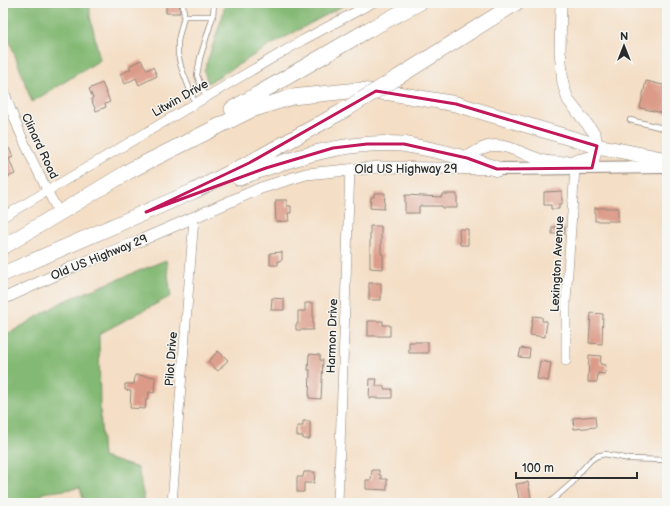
<svg xmlns="http://www.w3.org/2000/svg" width="670" height="506" font-family="'Balsamiq Sans',sans-serif">
  <style>
    .forest { fill: #84b974; stroke: #587250 }
    .building { fill: #dc9b89 }
    .lines { fill: none; stroke-linecap: round; stroke-linejoin: round }
    .service-casing { stroke: #908478; stroke-width: 6 }
    .minor-casing { stroke: #908478; stroke-width: 10 }
    .tertiary-casing { stroke: #908478; stroke-width: 12 }
    .secondary-casing { stroke: #908478; stroke-width: 14 }
    .trunk-casing { stroke: #908478; stroke-width: 16 }
    .service { stroke: #fff; stroke-width: 4.5 }
    .minor { stroke: #fff; stroke-width: 9 }
    .tertiary { stroke: #fff; stroke-width: 11 }
    .secondary { stroke: #fff; stroke-width: 12 }
    .trunk { stroke: #fff; stroke-width: 15 }
    .trunk-bridge-casing { stroke: #908478; stroke-width: 16; stroke-linecap: butt }
    .trunk-bridge { stroke: #fff; stroke-width: 15 }
    .marked { fill: none; stroke: #c2185b; stroke-width: 3; stroke-linejoin: round }
    .labels { text-anchor: middle; stroke-width: 3; stroke-linejoin: round; paint-order: stroke }
    .street-label { font-size: 12px; fill: #2b2b2b; stroke: #f6f6f2 }
  </style>
  <rect width="100%" height="100%" fill="#f6f6f2"/>
  <filter id="ink" filterUnits="userSpaceOnUse"><feTurbulence type="fractalNoise" baseFrequency=".025" numOctaves="2"/><feDisplacementMap in="SourceGraphic" scale="8" xChannelSelector="R" yChannelSelector="G"/><feConvolveMatrix kernelMatrix="1 2 1 2 8 2 1 2 1" color-interpolation-filters="sRGB"/></filter>
  <filter id="wash" filterUnits="userSpaceOnUse"><feTurbulence type="fractalNoise" baseFrequency=".012" numOctaves="4" result="noise"/><feDisplacementMap in="SourceGraphic" scale="16" xChannelSelector="R" yChannelSelector="G"/><feGaussianBlur stdDeviation="0.9" result="paint"/><feColorMatrix in="noise" values="0 0 0 0 0 0 0 0 0 0 0 0 0 0 0 0 0 1.4 0 .05"/><feComposite in="paint" operator="in"/></filter>
  <g filter="url(#wash)">
    <rect width="100%" height="100%" fill="#f4dec5"/>
    <g class="forest">
      <path d="M3,3H90V16L100,60L32,102L3,23Z"/>
      <path d="M225,3H348L271,45L208,83L204,71L222,18Z"/>
      <path d="M166,260L171,296L99,334L100,410L103,457L138,468L145,503H84L80,488L43,493L35,503H3V337L62,302Z"/>
    </g>
    <g id="blocks">
      <g class="building">
        <path d="M166,3H179L180,13H166Z"/>
        <path d="M141,60L147,70L153,67L157,76L139,85L136,78L125,84L120,74L131,69L129,66Z"/>
        <path d="M646,81L667,86V114L640,108Z"/>
        <path d="M102,83L110,102L105,104L106,107L96,111L91,99L93,98L89,89Z"/>
        <path d="M3,144L5,149L9,148L13,157L9,159L15,174L3,179Z"/>
        <path d="M562,191V204H559V209H551V205H544V192Z"/>
        <path d="M374,193H385L384,209L370,208L371,197H374Z"/>
        <path d="M442,194H457V208H442V206H419V213H405V195L442,197Z"/>
        <path d="M276,200H287V206H291V213H288L289,221L276,222L275,203H276Z"/>
        <rect x="595" y="208" width="23" height="13"/>
        <path d="M370,226H381V254H383V269L370,268Z"/>
        <path d="M552,227H565L564,234H552Z"/>
        <path d="M459,229H468V245H460Z"/>
        <path d="M282,252V260L278,261V265H270V253Z"/>
        <rect x="369" y="283" width="12" height="17"/>
        <path d="M272,298L284,299V310H271Z"/>
        <path d="M305,303H313V330H296V324H298V311H305Z"/>
        <path d="M591,313L603,314L602,344L589,343Z"/>
        <path d="M533,316L542,317V321H547L545,337L530,335Z"/>
        <path d="M368,321H383V325H390V336H368Z"/>
        <rect x="409" y="342" width="19" height="11"/>
        <path d="M521,348L530,349L529,358L519,357Z"/>
        <path d="M218,351L228,360L218,371L208,362Z"/>
        <path d="M309,354L320,355V360H323L321,399L309,398L310,370H308Z"/>
        <path d="M589,355L601,356L600,364L606,365L605,374L598,373L597,382H588Z"/>
        <path d="M540,361L551,363L548,381L537,379Z"/>
        <path d="M135,375L155,377L154,393L149,392L148,399H146L145,409L130,408L131,391L125,390V384H134Z"/>
        <path d="M370,379H377L376,386H384V389H392V398H369Z"/>
        <path d="M595,416L596,427L574,429L573,418Z"/>
        <path d="M303,421H310V439H303V436H297V426H303Z"/>
        <path d="M372,470H379V475H381V479H387V490L366,489V480H371Z"/>
        <path d="M304,472H315L314,483H304V492H297V477H303Z"/>
        <path d="M528,482L531,497L527,498L528,503H520L516,484Z"/>
      </g>
    </g>
  </g>
  <g filter="url(#ink)">
    <use href="#blocks" fill-opacity="0" stroke="#908478" stroke-width="1"/>
    <g class="lines">
      <g class="service-casing">
        <g id="service">
          <path d="M183,3L184,16L178,41V54L181,67L195,103"/>
          <path d="M184,16H213"/>
          <path d="M206,96L201,86L197,75L200,58L213,16L214,3"/>
          <path d="M630,120L667,129"/>
          <path d="M549,503L573,482L579,473L591,460L597,456L605,454L629,459L667,460"/>
        </g>
      </g>
      <g class="minor-casing">
        <g id="minor">
          <path d="M3,87C17,131 37,172 59,213"/>
          <path d="M3,217L303,40L372,3"/>
          <path d="M566,361V301L575,168"/>
          <path d="M172,503L194,218"/>
          <path d="M338,503L350,169"/>
        </g>
      </g>
      <g class="tertiary-casing">
        <g id="tertiary">
          <path d="M561,3L560,51L563,84L568,100L595,134L597,146L592,168"/>
          <path d="M462,160C469,156 476,151 483,148C504,139 526,157 545,161C562,164 578,160 594,156"/>
          <path d="M3,299L75,266L137,242L261,188L306,174L379,167L492,169"/>
        </g>
      </g>
      <g class="secondary-casing">
        <path id="secondary" d="M497,169L667,167"/>
      </g>
      <g class="trunk-casing">
        <g id="trunk">
          <path d="M395,79L516,3"/>
          <path d="M232,109L368,30L419,3"/>
          <path d="M127,172L251,110L292,97L358,90L391,93L456,104L597,146L667,160"/>
          <path d="M239,178C291,158 346,140 402,144C409,145 417,147 424,148C449,153 473,160 497,169"/>
          <path d="M3,247L136,167"/>
          <path d="M3,274L194,191L249,163L343,111"/>
        </g>
      </g>
      <use href="#service" class="service"/>
      <use href="#minor" class="minor"/>
      <use href="#tertiary" class="tertiary"/>
      <use href="#secondary" class="secondary"/>
      <use href="#trunk" class="trunk"/>
      <g class="trunk-bridge-casing">
        <path id="trunk-bridge" d="M343,111L395,79"/>
      </g>
      <use href="#trunk-bridge" class="trunk-bridge"/>
    </g>
  </g>
  <path class="marked" d="M376,91L456,104L597,146L592,168L497,169L467,158L404,144H367L333,148L266,168L146,212L249,163Z"/>
  <g class="labels">
    <g class="street-label">
      <text transform="translate(180 98) rotate(-30)" y="4">Litwin Drive</text>
      <text transform="translate(40 146) rotate(65)" y="4">Clinard Road</text>
      <text x="406" y="173">Old US Highway 29</text>
      <text transform="translate(99 257) rotate(-22)" y="4">Old US Highway 29</text>
      <text transform="translate(557 264) rotate(-87)" y="4">Lexington Avenue</text>
      <text transform="translate(332 336) rotate(-88)" y="4">Harmon Drive</text>
      <text transform="translate(171 359) rotate(-86)" y="4">Pilot Drive</text>
    </g>
  </g>
  <rect width="670" height="506" fill="none" stroke="#f6f6f2" stroke-width="16"/>
  <g transform="translate(624 46)" stroke="#f6f6f2" stroke-width="3" paint-order="stroke">
  <path d="M0-3L7 15L0 10L-7 15Z" fill="#2b2b2b"/>
  <text y="-6" font-size="11" font-weight="bold" text-anchor="middle" fill="#2b2b2b">N</text>
  </g>
  <path d="M516 472v6h121v-6" fill="none" stroke="#2b2b2b" stroke-width="2"/>
  <text x="522" y="472" font-size="12" fill="#2b2b2b" stroke="#f6f6f2" stroke-width="3" paint-order="stroke">100 m</text>
</svg>
